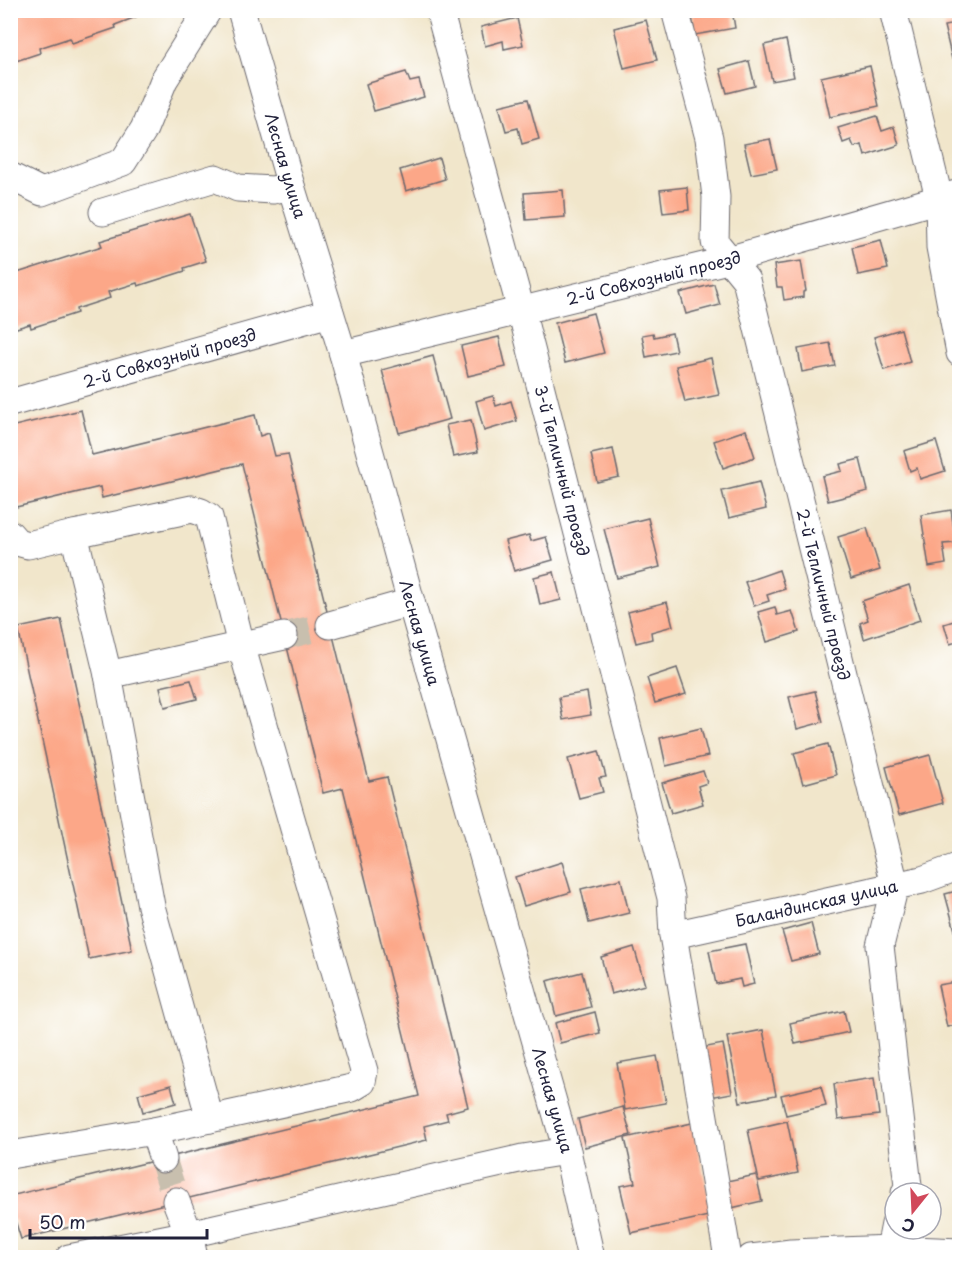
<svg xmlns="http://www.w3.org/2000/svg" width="970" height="1268" viewBox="0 0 970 1268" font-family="'Playpen Sans',sans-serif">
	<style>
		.building { fill: #fca788 }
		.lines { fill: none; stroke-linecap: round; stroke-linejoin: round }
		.minor-tunnel { stroke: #c8bfae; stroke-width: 27; stroke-dasharray: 27 14; stroke-linecap: butt }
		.minor-casing { stroke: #6a676d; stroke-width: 29 }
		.minor { stroke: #fff; stroke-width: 27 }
		.labels { text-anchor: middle; stroke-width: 5; stroke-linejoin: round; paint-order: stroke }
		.street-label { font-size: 16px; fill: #22223b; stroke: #fff }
	</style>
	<rect width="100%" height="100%" fill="#fff"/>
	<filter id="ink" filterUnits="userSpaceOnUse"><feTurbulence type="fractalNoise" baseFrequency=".0167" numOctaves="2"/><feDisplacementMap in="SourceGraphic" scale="12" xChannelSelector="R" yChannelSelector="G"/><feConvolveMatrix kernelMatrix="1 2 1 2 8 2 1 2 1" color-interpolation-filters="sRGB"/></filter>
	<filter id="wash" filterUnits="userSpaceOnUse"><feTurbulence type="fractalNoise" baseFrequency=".008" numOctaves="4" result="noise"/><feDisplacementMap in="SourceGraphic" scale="24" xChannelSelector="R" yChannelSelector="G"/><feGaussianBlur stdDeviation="1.35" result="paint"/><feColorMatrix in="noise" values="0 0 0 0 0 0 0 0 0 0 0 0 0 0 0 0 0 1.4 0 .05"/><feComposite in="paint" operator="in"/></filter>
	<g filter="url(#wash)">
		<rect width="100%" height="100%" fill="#f1e6cb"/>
		<g id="blocks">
			<g class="building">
				<polygon points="15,10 134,10 136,17 115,25 116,28 72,43 70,38 39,48 40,53 10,63 10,12"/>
				<polygon points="691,10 732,10 735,28 695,35"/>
				<polygon points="517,18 523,45 504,49 503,41 485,46 481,27"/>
				<polygon points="646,20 657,60 624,68 614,28"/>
				<polygon points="960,23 960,57 952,59 944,26"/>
				<polygon points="786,40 794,77 772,81 764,45"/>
				<polygon points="749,61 755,86 727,93 720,69"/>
				<polygon points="870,66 879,106 830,117 821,77"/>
				<polygon points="406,72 410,82 419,80 424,97 374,111 366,84"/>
				<polygon points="528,99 539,139 522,144 518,128 506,131 499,106"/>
				<polygon points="877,116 882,131 894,127 899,145 865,156 862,145 854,147 851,140 843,143 838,128"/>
				<polygon points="770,139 777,169 751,174 744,144"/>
				<polygon points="439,158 445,179 406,191 400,170"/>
				<polygon points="687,187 689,210 663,213 660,190"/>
				<polygon points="563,190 565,217 526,220 524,193"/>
				<polygon points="190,214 206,261 184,268 185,271 138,286 137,283 108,292 110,298 76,309 77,313 31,328 30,324 10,330 10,281 16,279 14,274 102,246 100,241"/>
				<polygon points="881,240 888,269 858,275 852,247"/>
				<polygon points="801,261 806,291 803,292 803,297 784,300 782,287 777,287 774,265"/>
				<polygon points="714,284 720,305 686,314 680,293"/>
				<polygon points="593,313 604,353 565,363 555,323"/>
				<polygon points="901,329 910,362 884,370 874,337"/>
				<polygon points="653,333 654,337 672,333 676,351 646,357 642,335"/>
				<polygon points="499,337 506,367 468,376 461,346"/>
				<polygon points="830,343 835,366 802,372 798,349"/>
				<polygon points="433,356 450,419 399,433 382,370"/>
				<polygon points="711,358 719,395 685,402 676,366"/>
				<polygon points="493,396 496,406 511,401 517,421 484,431 476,401"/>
				<polygon points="81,410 92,455 255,415 260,436 269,433 275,456 288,454 369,781 387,777 468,1107 446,1113 448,1120 424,1126 427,1140 21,1239 15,1220 10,1221 10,1196 419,1096 343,788 323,793 242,464 102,498 100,487 16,507 10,485 10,427"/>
				<polygon points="471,420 478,452 453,457 446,425"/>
				<polygon points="746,430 755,457 723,468 714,441"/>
				<polygon points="936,441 945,471 920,479 917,468 910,471 904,451"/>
				<polygon points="613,449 619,477 597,482 591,454"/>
				<polygon points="860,459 868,491 828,501 822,476 842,471 840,464"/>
				<polygon points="759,482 766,509 729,518 722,491"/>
				<polygon points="951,510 956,543 943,544 946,564 929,567 921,515"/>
				<polygon points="648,518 660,567 617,578 604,529"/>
				<polygon points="867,528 880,570 851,579 838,537"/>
				<polygon points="529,535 531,541 546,537 553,560 514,571 505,541"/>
				<polygon points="779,570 785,589 767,595 769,601 754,606 745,582"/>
				<polygon points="554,572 561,600 540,605 534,577"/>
				<polygon points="909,585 920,620 864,639 860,623 868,620 862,601"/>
				<polygon points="667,602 673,626 651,632 652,639 636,643 628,612"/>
				<polygon points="775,607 777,615 792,611 799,632 767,642 758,612"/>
				<polygon points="61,619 132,950 89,959 18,628"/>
				<polygon points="960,619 960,641 950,644 944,624"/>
				<polygon points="677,668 686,694 655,703 647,678"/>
				<polygon points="191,680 197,699 165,707 160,687"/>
				<polygon points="815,691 823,722 797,729 789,697"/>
				<polygon points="587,692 591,715 563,720 559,697"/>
				<polygon points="701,728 708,756 666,766 660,738"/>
				<polygon points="828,744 836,775 803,784 794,753"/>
				<polygon points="599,751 606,777 599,778 603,792 579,798 568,759"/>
				<polygon points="930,755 943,803 899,815 886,767"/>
				<polygon points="703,771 707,783 698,786 703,804 671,813 662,783"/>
				<polygon points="562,862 571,892 524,906 515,877"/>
				<polygon points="621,879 629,913 589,923 581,889"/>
				<polygon points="960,890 960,933 956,934 945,894"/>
				<polygon points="811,923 819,954 791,961 782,931"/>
				<polygon points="745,944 754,984 742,987 740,979 716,984 709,951"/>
				<polygon points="634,947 645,985 611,994 601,957"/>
				<polygon points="582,972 591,1007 556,1016 547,981"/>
				<polygon points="955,982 960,1000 960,1024 947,1027 938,985"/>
				<polygon points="844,1011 849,1032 795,1044 790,1023"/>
				<polygon points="595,1012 600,1033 560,1043 555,1023"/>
				<polygon points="763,1030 776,1095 740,1102 727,1037"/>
				<polygon points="723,1044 732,1093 705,1098 696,1049"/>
				<polygon points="657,1056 666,1103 625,1110 617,1063"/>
				<polygon points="874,1078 879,1115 838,1120 834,1084"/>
				<polygon points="171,1085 176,1103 143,1112 138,1094"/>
				<polygon points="821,1086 826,1106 786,1115 781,1095"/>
				<polygon points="623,1107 631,1135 585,1147 578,1119"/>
				<polygon points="787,1121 798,1173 759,1181 748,1130"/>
				<polygon points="692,1123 713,1215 631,1233 620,1186 635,1183 625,1138"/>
				<polygon points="756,1175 762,1201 727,1209 722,1182"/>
			</g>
		</g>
	</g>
	<g filter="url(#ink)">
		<use href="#blocks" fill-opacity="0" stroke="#6a676d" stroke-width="1.5"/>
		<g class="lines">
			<g class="minor-tunnel">
				<polyline points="284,636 330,625"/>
				<polyline points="163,1159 176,1201"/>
			</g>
			<g class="minor-casing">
				<g id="minor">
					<path id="s1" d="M241 10 291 186 343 354 411 602 567 1151 591 1258"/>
					<path id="s2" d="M439 10 521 310 671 898 673 935 728 1258"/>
					<path id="s3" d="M675 10 709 138 716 197 715 242 746 280 895 885 880 946 908 1186 905 1193"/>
					<polyline points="893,10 939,198 940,247 960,353"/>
					<polyline points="10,176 42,192 123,162 144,129 164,80 208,10"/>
					<polyline points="103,212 215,178 238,188 273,190 291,186"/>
					<path id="s4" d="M343 354 728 260 960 193"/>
					<path id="s5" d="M10 403 330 313"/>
					<polyline points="10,534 17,542 28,545 74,534 108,675 151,906 210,1119"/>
					<polyline points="330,625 411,602"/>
					<polyline points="108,675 284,636"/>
					<path id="s6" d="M673 935 922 880 960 866"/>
					<polyline points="154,1131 163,1159"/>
					<polyline points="10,1155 154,1131 352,1088 362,1082 364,1071 241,645 209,517 201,512 192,509 74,534"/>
					<polyline points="176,1201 189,1234 194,1258"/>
					<polyline points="890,1249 895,1224"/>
					<polyline points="69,1258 189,1234 523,1158 567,1151"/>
					<polyline points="751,1258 791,1253 890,1249 960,1252"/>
				</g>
			</g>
			<use href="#minor" class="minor"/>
		</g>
	</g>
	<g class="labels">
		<g class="street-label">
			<text dy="6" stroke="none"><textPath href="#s1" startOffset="162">Лесная улица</textPath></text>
			<text dy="6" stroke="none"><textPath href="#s4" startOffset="320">2-й Совхозный проезд</textPath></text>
			<text dy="6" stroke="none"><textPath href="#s5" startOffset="166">2-й Совхозный проезд</textPath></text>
			<text dy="6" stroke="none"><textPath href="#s2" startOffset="477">3-й Тепличный проезд</textPath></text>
			<text dy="6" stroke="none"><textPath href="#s3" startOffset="610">2-й Тепличный проезд</textPath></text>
			<text dy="6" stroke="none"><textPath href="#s1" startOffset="648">Лесная улица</textPath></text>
			<text dy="6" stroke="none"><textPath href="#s6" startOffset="147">Баландинская улица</textPath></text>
			<text dy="6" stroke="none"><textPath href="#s1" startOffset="1134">Лесная улица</textPath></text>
		</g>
	</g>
	<rect width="970" height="1268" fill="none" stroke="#fff" stroke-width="36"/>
	<g transform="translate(913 1211) rotate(198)"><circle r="28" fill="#ffffff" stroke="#a7a7b1" stroke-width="1.5"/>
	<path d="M0-4.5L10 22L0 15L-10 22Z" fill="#d1495b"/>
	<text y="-9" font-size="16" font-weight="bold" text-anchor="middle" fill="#22223b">С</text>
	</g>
	<path d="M30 1229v9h177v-9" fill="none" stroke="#22223b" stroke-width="3"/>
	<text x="39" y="1229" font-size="18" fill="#22223b" stroke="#ffffff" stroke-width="4.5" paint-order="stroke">50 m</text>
</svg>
